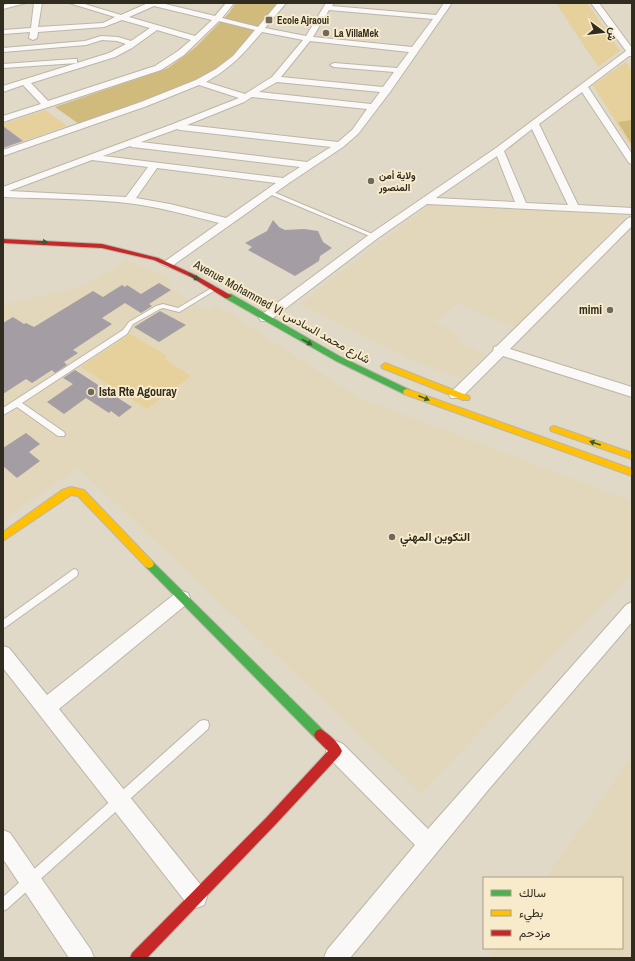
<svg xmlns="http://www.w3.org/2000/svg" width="635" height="961" viewBox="0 0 635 961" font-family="'Archivo Narrow',Vazirmatn,sans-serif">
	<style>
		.built { fill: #e2d7ba }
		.green { fill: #e6d19c }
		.forest { fill: #d0ba7c }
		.building { fill: #a49da4 }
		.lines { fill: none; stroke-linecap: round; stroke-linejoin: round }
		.lane-casing { stroke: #bcb6a9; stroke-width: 2 }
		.street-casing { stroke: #bcb6a9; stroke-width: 2 }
		.fast-casing { stroke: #bcb6a9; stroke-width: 2 }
		.slow-casing { stroke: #bcb6a9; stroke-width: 2 }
		.jam-casing { stroke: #bcb6a9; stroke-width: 2 }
		.lane { fill: #faf9f7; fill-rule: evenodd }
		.street { fill: #faf9f7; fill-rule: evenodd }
		.fast { fill: #4caf50; fill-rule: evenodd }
		.slow { fill: #ffc107; fill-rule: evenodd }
		.jam { fill: #c62828; fill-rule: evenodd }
		.oneway { fill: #3a5a31 }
		.poi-dot { fill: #6e695b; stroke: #f7ebcb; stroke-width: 1.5 }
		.labels { text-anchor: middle; stroke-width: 4; stroke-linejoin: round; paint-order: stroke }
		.far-poi-label { font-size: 10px; font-weight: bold; fill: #312c20; stroke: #f7ebcb; text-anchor: start }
		.poi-label { font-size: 12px; font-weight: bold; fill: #312c20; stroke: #f7ebcb; text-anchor: start }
		.street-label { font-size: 12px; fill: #312c20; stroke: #f7ebcb }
	</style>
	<rect width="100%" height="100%" fill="#e0d9c8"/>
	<g class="built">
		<polygon points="430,204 627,215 514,328 458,303 435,322 460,335 455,340 486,355 461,379 405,357 299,304"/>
		<polygon points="127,260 172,279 167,282 172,286 170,288 206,310 216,305 360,398 632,501 632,573 421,793 78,468 3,520 3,305 82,286"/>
		<polygon points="632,756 632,958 488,958 495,948 622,948 622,878 545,878"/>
	</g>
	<g class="green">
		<polygon points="556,3 587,3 620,51 598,67"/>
		<polygon points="626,62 632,70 632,148 593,85"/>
		<polygon points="45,110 67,126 23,141 3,126 3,124"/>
		<polygon points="130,334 167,356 164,359 191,376 147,409 81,367"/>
	</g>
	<g class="forest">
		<polygon points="236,3 277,3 259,26 231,57 214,71 178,88 79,124 55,107 168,68 196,47 229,13"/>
		<polygon points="632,120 632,145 618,122"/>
	</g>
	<g class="building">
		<polygon points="3,126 23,141 3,148"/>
		<polygon points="273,220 279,227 285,230 304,229 318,231 323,242 332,248 320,256 319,261 295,276 248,250 252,247 245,243 267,231"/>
		<polygon points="159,283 171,290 149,304 152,306 141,313 125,303 102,318 112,324 73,350 78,353 64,362 67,365 55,373 52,370 32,383 26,379 3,394 3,323 13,317 24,324 26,323 34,327 93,291 103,297 122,285 125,287 127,285 141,294"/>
		<polygon points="160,311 186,325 159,342 134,327"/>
		<polygon points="75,370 132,407 119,417 111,411 109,413 86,398 64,414 47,402 73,384 63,378"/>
		<polygon points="26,433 40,444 29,452 40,461 17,478 3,466 3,448"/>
	</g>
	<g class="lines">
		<g class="lane-casing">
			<g id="lane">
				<polygon points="267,191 271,191 377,236 372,237 267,193"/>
				<polygon points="215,286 217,287 217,289 181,311 179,312 163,308 160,309 133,324 127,334 22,403 64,432 65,434 64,436 58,436 17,407 3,415 3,408 123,330 129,322 156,306 163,304 178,308"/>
				<polygon points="74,569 77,570 78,573 77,576 3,629 3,620"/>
				<polygon points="204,720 208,721 209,725 208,729 7,909 3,911 3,897 200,721"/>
			</g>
		</g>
		<g class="street-casing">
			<g id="street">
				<polygon points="12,3 26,3 3,9 3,5"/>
				<path d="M34 3H42L38 27 103 23 115 17 69 3H81L121 15 148 3H161L215 16 226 3H234L222 18 258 27 278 3H286L265 28 306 36 326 3H334L332 6 436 15 444 3H452L390 92 358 134 343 147 289 183 172 266 168 267 162 264 164 262 219 223C191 216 164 208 135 204 91 198 47 199 3 197V187L173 124 239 98 199 85 147 106 3 156V150L141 102 196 80 216 69 233 56 255 30 219 21 184 55 161 70 3 122V116L41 104 23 85 3 92V86L109 53 126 44 117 41 102 40 86 45 3 52V48L85 41 101 36 118 37 131 41 150 28 122 20 104 27 38 32 37 38 33 40 29 38 30 32 3 34V30L31 28ZM154 6 212 20 195 36 129 17ZM329 10 433 19 412 47 313 37ZM157 30 191 40 178 51 155 66 48 101 31 83 115 57 132 48ZM262 32 303 40 272 77 245 94 206 82C232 67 243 54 262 32ZM310 41 409 52 397 68 334 63 330 65 334 67 394 72 383 87 281 77ZM277 82 380 92 371 104 259 92ZM252 97 367 109 352 130 338 142 187 125 244 102ZM177 129 180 130 331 147 307 162 141 142ZM130 146 132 147 300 167 283 178 103 156ZM92 160 148 167 126 197 9 191ZM157 168 276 183 226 218 170 204 136 198Z"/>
				<path d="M591 3H599L632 48V56H629L588 87 632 154V164L629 163 582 92 539 124 578 205 632 208V214L427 204 378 238 269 321H261L259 318 261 315 370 234 496 148 626 51ZM532 129 568 205 526 203 504 151ZM497 156 515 202 436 198Z"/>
				<polygon points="74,59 77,59 77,63 3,68 3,64"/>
				<polygon points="632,217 632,226 510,349 632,387 632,397 503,356 461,398 451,398 449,395 451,392 493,351 494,347 497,346 628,218"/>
				<polygon points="182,591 188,593 190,598 188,603 59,709 204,889 207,897 204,905 196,908 188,905 3,668 3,646 9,648 47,695 176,593"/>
				<polygon points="632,602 632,622 489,789 350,958 324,958 327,950 415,845 329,758 326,751 329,744 336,741 343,744 428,829 626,605"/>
				<polygon points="3,830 10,833 91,950 94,958 69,958 3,859"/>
			</g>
		</g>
		<g class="fast-casing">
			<g id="fast">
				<polygon points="225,294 231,294 341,357 410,390 411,392 410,394 404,394 336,361 225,298"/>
				<polygon points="149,560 152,561 324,731 326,735 324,739 320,741 316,739 146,567 144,564 146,561"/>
			</g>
		</g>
		<g class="slow-casing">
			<g id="slow">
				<polygon points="385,363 469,396 470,398 469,400 463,400 382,368 381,366"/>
				<polygon points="407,389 632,469 632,476 404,394 403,392 404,390"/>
				<polygon points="554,426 632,453 632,459 551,431 550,429 551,427"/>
				<polygon points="71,487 84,490 152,561 154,564 152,567 149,568 146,567 78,496 71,495 3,541 3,532 62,490"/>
			</g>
		</g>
		<g class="jam-casing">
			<g id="jam">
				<polygon points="3,239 102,244 158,258 195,275 232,296 228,298 225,298 191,277 154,260 102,248 3,243"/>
				<path d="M320 729C328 733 339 743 342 751L340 755 275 825 147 958H130L132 953 267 817 328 751 316 739 314 735 316 731Z"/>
			</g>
		</g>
		<use href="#lane" class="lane"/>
		<use href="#street" class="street"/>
		<use href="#fast" class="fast"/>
		<use href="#slow" class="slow"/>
		<use href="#jam" class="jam"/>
	</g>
	<defs><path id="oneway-solid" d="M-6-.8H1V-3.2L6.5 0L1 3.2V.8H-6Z"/></defs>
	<g class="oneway">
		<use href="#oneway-solid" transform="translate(42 242) rotate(3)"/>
		<use href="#oneway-solid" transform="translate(194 277) rotate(29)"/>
		<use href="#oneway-solid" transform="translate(307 342) rotate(29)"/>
		<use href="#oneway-solid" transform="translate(424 398) rotate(22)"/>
		<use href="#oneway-solid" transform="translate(595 443) rotate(-161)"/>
	</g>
	<g class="poi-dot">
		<rect x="265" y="16" width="8" height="8" rx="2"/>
		<circle cx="326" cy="33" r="4"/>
		<circle cx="371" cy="181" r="4"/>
		<circle cx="610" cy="310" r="4"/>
		<circle cx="91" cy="392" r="4"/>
		<circle cx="392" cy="537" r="4"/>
	</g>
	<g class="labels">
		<g class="far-poi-label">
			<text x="277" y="24">Ecole Ajraoui</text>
			<text x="334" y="37">La VillaMek</text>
			<text x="379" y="179">ولاية أمن<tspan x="379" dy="12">المنصور</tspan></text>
		</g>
		<g class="poi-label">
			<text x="602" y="314" text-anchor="end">mimi</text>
			<text x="99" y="396">Ista Rte Agouray</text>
			<text x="400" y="541">التكوين المهني</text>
		</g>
		<g class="street-label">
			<text transform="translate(282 312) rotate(29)" y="4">Avenue Mohammed VI شارع محمد السادس</text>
		</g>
	</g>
	<rect width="635" height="961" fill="none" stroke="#312c20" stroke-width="8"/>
	<rect x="483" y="877" width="140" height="72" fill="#f7ebcb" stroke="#a89f87"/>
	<rect x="491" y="890" width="20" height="6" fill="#4caf50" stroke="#a89f87"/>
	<text x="519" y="897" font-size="12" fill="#312c20">سالك</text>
	<rect x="491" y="910" width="20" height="6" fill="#ffc107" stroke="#a89f87"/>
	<text x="519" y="917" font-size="12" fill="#312c20">بطيء</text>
	<rect x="491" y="930" width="20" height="6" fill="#c62828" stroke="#a89f87"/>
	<text x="519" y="937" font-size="12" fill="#312c20">مزدحم</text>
	<g transform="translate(603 32) rotate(105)" stroke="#f7ebcb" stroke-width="3" paint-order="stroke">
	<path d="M0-3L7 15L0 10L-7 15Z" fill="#312c20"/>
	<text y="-6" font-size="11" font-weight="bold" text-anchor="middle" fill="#312c20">ش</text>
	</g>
</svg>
